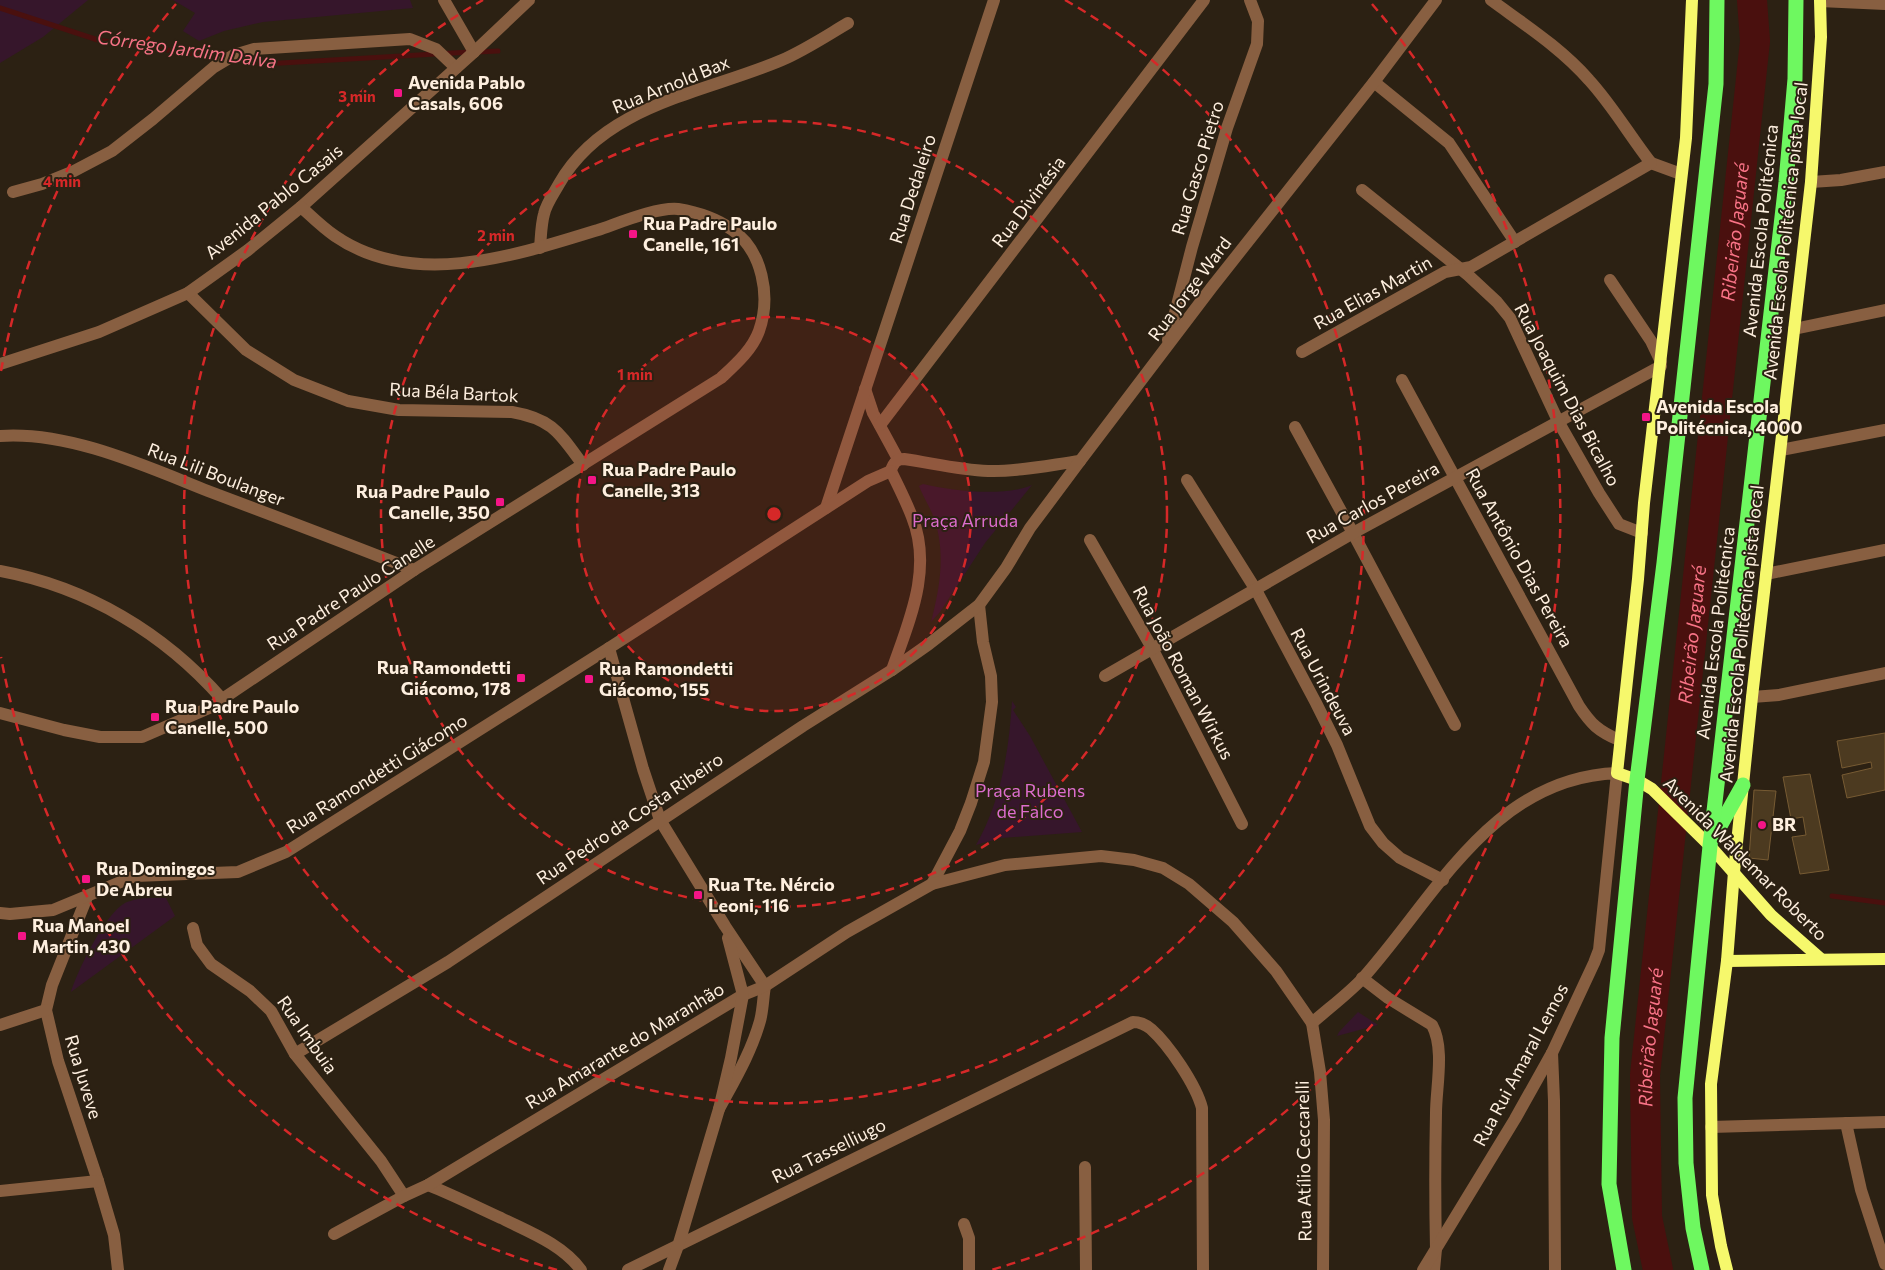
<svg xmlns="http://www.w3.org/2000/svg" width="1885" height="1270" viewBox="0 0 1885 1270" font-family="Commissioner,sans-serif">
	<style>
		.green { fill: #36162b }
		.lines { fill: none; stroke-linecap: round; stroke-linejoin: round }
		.stream { stroke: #4a100e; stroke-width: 5 }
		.river { stroke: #4a100e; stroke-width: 30 }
		.building { fill: #4c3a20; stroke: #775b33 }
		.minor { stroke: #885f41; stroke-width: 12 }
		.major { stroke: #f6f86c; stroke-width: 12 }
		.highway { stroke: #6ef860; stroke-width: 15 }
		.ring { fill: none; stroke: #d62828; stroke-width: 2.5; stroke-dasharray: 9 6 }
		.poi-dot { fill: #f41587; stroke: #2c2113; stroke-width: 2 }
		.labels { text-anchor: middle; stroke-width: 4; stroke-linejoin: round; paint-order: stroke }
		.poi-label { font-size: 18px; font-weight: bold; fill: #feefdf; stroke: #2c2113; text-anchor: start }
		.street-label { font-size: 18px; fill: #feefdf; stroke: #2c2113 }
		.park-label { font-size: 18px; fill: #dc6dcd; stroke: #2c2113 }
		.water-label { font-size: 19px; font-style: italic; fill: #f87386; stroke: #2c2113 }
		.centre { fill: #d62828; stroke: #2c2113; stroke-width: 2.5 }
		.ring-label { font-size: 15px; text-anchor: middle; font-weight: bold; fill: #d62828; stroke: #2c2113; stroke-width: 4; stroke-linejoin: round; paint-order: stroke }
	</style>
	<rect width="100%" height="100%" fill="#2c2113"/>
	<g class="green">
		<polygon points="0,0 88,0 43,37 0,63"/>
		<polygon points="173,0 410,0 413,8 263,22 224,31 199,41 183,31 195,13"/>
		<path d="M923 484C953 491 1004 497 1032 485L985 543 940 612 931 622C940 587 946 553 934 518 930 507 923 497 919 486Z"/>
		<path d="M1012 701 1016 707 1013 710 1030 736 1082 832 1001 838 976 845C1001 801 1009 751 1012 701Z"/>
		<path d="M166 898 175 916 71 992C78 970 106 911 127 902 139 897 153 898 166 898Z"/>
		<polygon points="1358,1012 1378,1025 1337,1036 1339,1032"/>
	</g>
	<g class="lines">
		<g class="stream">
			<polyline points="0,8 98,40 223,58"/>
			<polyline points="478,52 498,51"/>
			<polyline points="234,59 264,64 470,52"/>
			<polyline points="1832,896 1885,903"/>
		</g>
		<path class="river" id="s1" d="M1658 1270 1647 1217 1645 1075 1755 41 1752 0"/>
	</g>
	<g class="building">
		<polygon points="1885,733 1885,790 1847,798 1842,775 1872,768 1871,762 1842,768 1837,741"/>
		<polygon points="1810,774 1829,870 1800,874 1792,837 1806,835 1803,817 1791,819 1783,777"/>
		<polygon points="1754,790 1776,791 1768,860 1749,858"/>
	</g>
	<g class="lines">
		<g class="minor">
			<polyline points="444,0 474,52"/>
			<polyline points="1820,1 1885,4"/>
			<polyline points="1374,82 1449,143 1515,242"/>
			<polyline points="1651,163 1681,174"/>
			<polyline points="1811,182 1841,180 1885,172"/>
			<polyline points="1362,190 1468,275 1497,302 1510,318 1558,421 1599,493 1619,524 1642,533"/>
			<polyline points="13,192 42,184 74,171 112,151 153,119 214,67 234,55 254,49 410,39 436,49 456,68"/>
			<path d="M540 248C541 237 541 225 544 214 546 204 554 193 559 184 604 104 705 93 782 60 805 50 826 36 848 23"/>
			<polyline points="1610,280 1651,341 1661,362"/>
			<path d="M188 293 246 350 294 380 348 401 399 410 512 412C553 419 560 434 583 465"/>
			<polyline points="1794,329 1885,310"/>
			<polyline points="1168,340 1192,247 1227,128 1257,44 1258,21 1250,0"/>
			<path d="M1302 352 1436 277 1445 272 1471 267 1651 163C1630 136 1612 105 1589 80 1561 48 1525 25 1491 0"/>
			<polyline points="0,364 99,332 188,293 248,250 301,207 474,52 529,0"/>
			<path d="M1402 380 1579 706C1591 724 1598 731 1619 740"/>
			<polyline points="865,389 873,413 898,459"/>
			<polyline points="880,425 1204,0"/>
			<polyline points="1295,427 1353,533 1455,725"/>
			<path d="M0 436C69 431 145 466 208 491 277 517 346 543 414 570"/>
			<polyline points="1781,450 1885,430"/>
			<polyline points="1187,480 1256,590 1316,703 1337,745 1370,826 1383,843 1400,858 1443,880"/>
			<polyline points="826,508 994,0"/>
			<polyline points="1090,540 1152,648 1242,824"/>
			<path d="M0 571C87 587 164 633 222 699"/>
			<polyline points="1766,574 1885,550"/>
			<path d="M609 648 643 769 660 820 725 926 765 986C763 998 763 1010 760 1021 751 1053 734 1081 719 1109"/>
			<path d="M892 670C909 621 933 569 912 517 906 501 898 486 891 471 893 463 896 459 904 459 932 463 959 470 988 471 1018 472 1050 465 1080 461"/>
			<polyline points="1105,676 1353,533 1661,366"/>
			<polyline points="1752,697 1779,695 1885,673"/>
			<path d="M0 713 64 730 100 737H142L209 708 414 570 721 378C736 364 752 350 759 331 771 297 763 250 731 229 717 219 696 212 678 209 657 207 619 223 598 230 517 255 413 290 335 236 323 228 312 217 301 207"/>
			<polyline points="932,884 960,831 971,803 984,762 992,702 991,676 983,642 979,605"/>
			<polyline points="87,897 52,985 46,1010 58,1061 98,1181 114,1235 118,1270"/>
			<polyline points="0,913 10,914 53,910 135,876 238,872 286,852 609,648 868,481 891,471"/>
			<polyline points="193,928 197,945 211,964 250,991 271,1011 295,1054 381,1161 404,1196"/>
			<path d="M1362 978 1388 998 1432 1025C1445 1048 1436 1088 1436 1113 1435 1158 1435 1203 1436 1249L1434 1270"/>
			<polyline points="1312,1023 1320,1072 1324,1120 1323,1270"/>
			<polyline points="0,1025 46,1010"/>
			<polyline points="1552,1053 1554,1101 1555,1270"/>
			<polyline points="295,1054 448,962 803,726 892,670 929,644 979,605 1006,568 1030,528 1080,461 1212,287 1374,82 1436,0"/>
			<polyline points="1846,1123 1861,1190 1885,1264"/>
			<polyline points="1711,1127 1885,1122"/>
			<polyline points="1085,1167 1086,1270"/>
			<path d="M428 1185C453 1195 477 1207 501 1218 529 1232 562 1244 581 1270"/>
			<polyline points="0,1191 98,1181"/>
			<polyline points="964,1224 969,1238 969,1270"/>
			<path d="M334 1234 404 1196 428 1185 743 995 765 986 847 932 932 884 1005 865 1101 856 1134 860 1163 868 1189 884 1233 922 1276 971 1312 1023C1329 1008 1348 994 1363 978 1437 895 1492 778 1617 773L1599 950 1594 963 1552 1053 1515 1119 1423 1270"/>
			<path d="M628 1270 1133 1022C1140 1022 1145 1024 1151 1029 1169 1045 1196 1085 1202 1108L1203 1270"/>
			<polyline points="669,1270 679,1243 719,1109 731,1058 743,995 728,938"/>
		</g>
		<g class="major">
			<polyline points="1692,0 1686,138 1644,503 1638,579 1617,773 1637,780 1652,789 1710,846 1771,915 1821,959"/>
			<polyline points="1727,961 1885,959"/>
			<polyline points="1727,1270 1721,1246 1712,1195 1711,1084 1727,961 1734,872 1752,697 1811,182 1821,37 1820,0"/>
		</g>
		<g class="highway">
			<polyline points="1716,833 1743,785"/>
			<polyline points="1624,1270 1609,1184 1612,1038 1637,780 1664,563 1716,84 1717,0"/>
			<polyline points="1702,1270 1693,1228 1686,1163 1685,1098 1710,846 1786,182 1795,79 1796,0"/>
		</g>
	</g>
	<circle cx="774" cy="514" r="197" fill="#d62828" fill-opacity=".12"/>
	<g class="ring">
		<circle cx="774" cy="514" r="197"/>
		<circle cx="774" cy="514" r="393"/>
		<path d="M1065 0A590 590 0 1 1 483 0"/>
		<path d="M557 1270A786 786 0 0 1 1 657M1 371A786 786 0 0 1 176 4M1372 4A786 786 0 0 1 991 1270"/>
	</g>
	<g class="poi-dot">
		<rect x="393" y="88" width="10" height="10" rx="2.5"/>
		<rect x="628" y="229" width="10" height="10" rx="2.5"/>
		<rect x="1641" y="412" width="10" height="10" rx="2.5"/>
		<rect x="587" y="475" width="10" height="10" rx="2.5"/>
		<rect x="495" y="497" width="10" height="10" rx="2.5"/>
		<rect x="516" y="673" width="10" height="10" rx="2.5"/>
		<rect x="584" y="674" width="10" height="10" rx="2.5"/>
		<rect x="150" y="712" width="10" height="10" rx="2.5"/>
		<circle cx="1762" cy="825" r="5"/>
		<rect x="81" y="874" width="10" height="10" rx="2.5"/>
		<rect x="693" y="890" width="10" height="10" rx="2.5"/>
		<rect x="17" y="931" width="10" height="10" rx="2.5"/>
	</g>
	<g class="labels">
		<g class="poi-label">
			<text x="408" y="89">Avenida Pablo<tspan x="408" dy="21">Casals, 606</tspan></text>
			<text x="643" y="230">Rua Padre Paulo<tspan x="643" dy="21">Canelle, 161</tspan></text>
			<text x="1656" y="413">Avenida Escola<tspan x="1656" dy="21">Politécnica, 4000</tspan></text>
			<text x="602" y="476">Rua Padre Paulo<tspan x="602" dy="21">Canelle, 313</tspan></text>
			<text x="490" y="498" text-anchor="end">Rua Padre Paulo<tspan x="490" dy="21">Canelle, 350</tspan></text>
			<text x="511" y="674" text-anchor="end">Rua Ramondetti<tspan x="511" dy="21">Giácomo, 178</tspan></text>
			<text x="599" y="675">Rua Ramondetti<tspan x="599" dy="21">Giácomo, 155</tspan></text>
			<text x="165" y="713">Rua Padre Paulo<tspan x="165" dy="21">Canelle, 500</tspan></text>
			<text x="1772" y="831">BR</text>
			<text x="96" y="875">Rua Domingos<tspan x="96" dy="21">De Abreu</tspan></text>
			<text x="708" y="891">Rua Tte. Nércio<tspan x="708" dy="21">Leoni, 116</tspan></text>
			<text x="32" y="932">Rua Manoel<tspan x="32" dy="21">Martin, 430</tspan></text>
		</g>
		<g class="street-label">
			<text transform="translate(671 85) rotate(-22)" y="6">Rua Arnold Bax</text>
			<text transform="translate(1198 168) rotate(-73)" y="6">Rua Gasco Pietro</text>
			<text transform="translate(913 189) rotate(-72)" y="6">Rua Dedaleiro</text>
			<text transform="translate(274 202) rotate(-39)" y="6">Avenida Pablo Casais</text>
			<text transform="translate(1029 202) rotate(-53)" y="6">Rua Divinésia</text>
			<text transform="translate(1761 231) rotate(-84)" y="6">Avenida Escola Politécnica</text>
			<text transform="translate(1786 231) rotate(-84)" y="6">Avenida Escola Politécnica pista local</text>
			<text transform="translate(1190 289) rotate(-53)" y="6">Rua Jorge Ward</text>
			<text transform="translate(1373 293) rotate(-29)" y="6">Rua Elias Martin</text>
			<text transform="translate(454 393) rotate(3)" y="6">Rua Béla Bartok</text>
			<text transform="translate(1567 395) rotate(62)" y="6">Rua Joaquim Dias Bicalho</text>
			<text transform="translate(216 475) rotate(21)" y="6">Rua Lili Boulanger</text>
			<text transform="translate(1373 503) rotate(-29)" y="6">Rua Carlos Pereira</text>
			<text transform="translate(1519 558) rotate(61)" y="6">Rua Antônio Dias Pereira</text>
			<text transform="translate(351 593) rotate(-33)" y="6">Rua Padre Paulo Canelle</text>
			<text transform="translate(1716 633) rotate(-83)" y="6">Avenida Escola Politécnica</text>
			<text transform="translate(1742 634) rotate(-84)" y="6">Avenida Escola Politécnica pista local</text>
			<text transform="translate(1183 673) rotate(62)" y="6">Rua João Roman Wirkus</text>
			<text transform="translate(1323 682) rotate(62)" y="6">Rua Urindeuva</text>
			<text transform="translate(377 774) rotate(-32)" y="6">Rua Ramondetti Giácomo</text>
			<text transform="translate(630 819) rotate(-34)" y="6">Rua Pedro da Costa Ribeiro</text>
			<text transform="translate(1745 859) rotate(45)" y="6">Avenida Waldemar Roberto</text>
			<text transform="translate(307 1035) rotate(55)" y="6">Rua Imbuia</text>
			<text transform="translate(625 1046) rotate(-31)" y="6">Rua Amarante do Maranhão</text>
			<text transform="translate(1521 1065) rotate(-62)" y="6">Rua Rui Amaral Lemos</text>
			<text transform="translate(83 1077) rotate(73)" y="6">Rua Juveve</text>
			<text transform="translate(829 1151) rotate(-26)" y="6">Rua Tasselliugo</text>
			<text transform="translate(1304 1161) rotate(-91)" y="6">Rua Atílio Ceccarelli</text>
		</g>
		<g class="park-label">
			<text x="965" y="527">Praça Arruda</text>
			<text x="1030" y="797">Praça Rubens<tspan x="1030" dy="21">de Falco</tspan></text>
		</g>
		<g class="water-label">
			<text transform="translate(187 49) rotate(8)" y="7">Córrego Jardim Dalva</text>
			<text dy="7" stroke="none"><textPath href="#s1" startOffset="1044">Ribeirão Jaguaré</textPath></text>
			<text dy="7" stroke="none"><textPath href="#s1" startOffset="639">Ribeirão Jaguaré</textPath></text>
			<text dy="7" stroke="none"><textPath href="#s1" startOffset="234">Ribeirão Jaguaré</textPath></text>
		</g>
	</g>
	<circle cx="774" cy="514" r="8" class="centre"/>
	<g class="ring-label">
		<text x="357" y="102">3 min</text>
		<text x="62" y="187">4 min</text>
		<text x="496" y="241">2 min</text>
		<text x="635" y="380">1 min</text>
	</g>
</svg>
